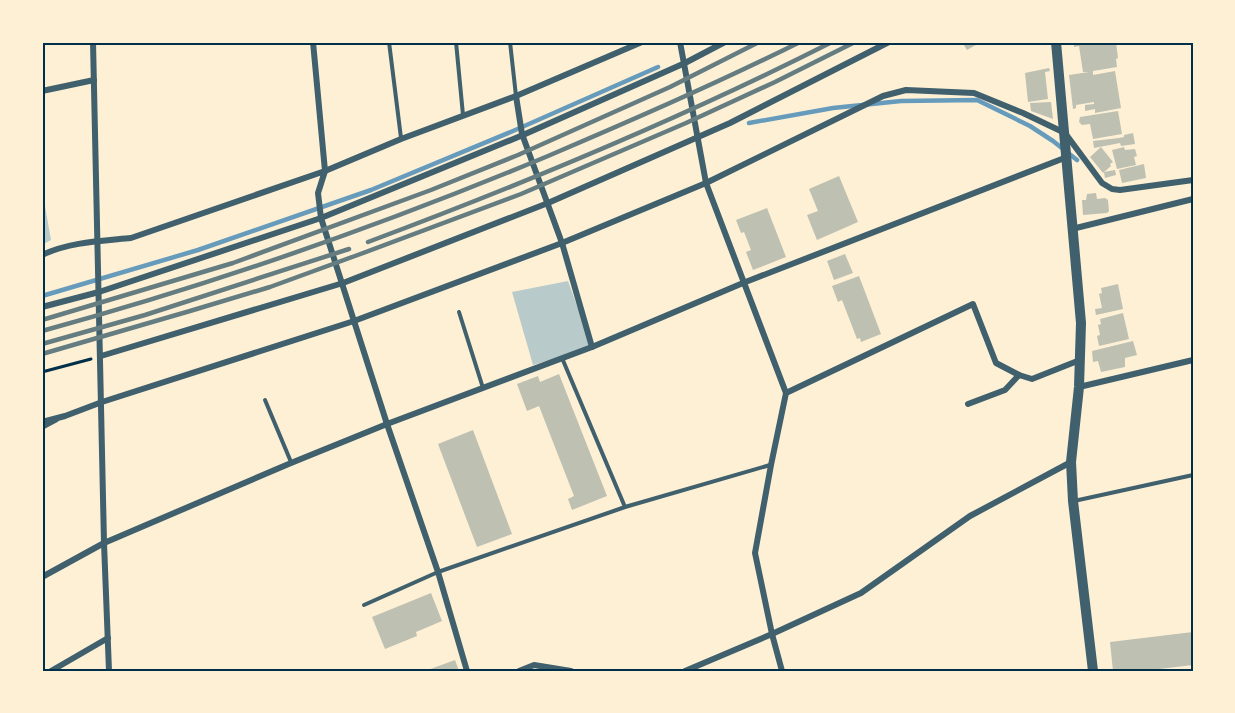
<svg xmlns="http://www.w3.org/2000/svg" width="1235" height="713" viewBox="0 0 1235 713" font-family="Jost,sans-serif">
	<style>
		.green { fill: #b9caca }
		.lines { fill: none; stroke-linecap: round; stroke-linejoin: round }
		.stream { stroke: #669bbc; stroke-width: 4.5 }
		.building { fill: #bec0b2 }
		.path { stroke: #003049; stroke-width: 3 }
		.service { stroke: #3f606c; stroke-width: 4 }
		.minor { stroke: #3f606c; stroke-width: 6 }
		.tertiary { stroke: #3f606c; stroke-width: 10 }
		.rail { stroke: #657d81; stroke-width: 4.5 }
		.neatline { fill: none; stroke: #003049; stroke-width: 2 }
	</style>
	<rect width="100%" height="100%" fill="#fdf0d5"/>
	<g class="green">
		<polygon points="42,189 51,240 42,245"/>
		<polygon points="568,281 592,347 533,365 512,292"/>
	</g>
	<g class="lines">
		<g class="stream">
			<polyline points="749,123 833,108 901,101 977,100 1030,126 1053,141 1077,160"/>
			<polyline points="42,296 198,250 371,190 513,131 658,67"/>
		</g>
	</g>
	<g class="building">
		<polygon points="962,42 981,42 967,50"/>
		<polygon points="1074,42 1116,42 1118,58 1116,59 1117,67 1093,71 1093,75 1115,71 1121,108 1095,113 1095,109 1085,111 1085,105 1094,104 1094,102 1076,105 1076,108 1073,109 1069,75 1089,72 1083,72 1079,46 1074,47"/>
		<polygon points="1049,68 1050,71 1045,72 1048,99 1028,102 1025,73"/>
		<polygon points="1051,102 1053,119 1031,111 1030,103"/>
		<polygon points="1118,111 1122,134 1093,139 1090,124 1082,125 1079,122 1080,117"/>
		<polygon points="1133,133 1135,144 1121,146 1120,143 1094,148 1093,141 1119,138 1124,137 1124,135"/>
		<polygon points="1101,147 1113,162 1110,164 1111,166 1103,173 1090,157"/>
		<polygon points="1124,147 1125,150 1135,149 1137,156 1134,157 1136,165 1117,169 1112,150"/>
		<polygon points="1144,164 1146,178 1122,183 1119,170"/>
		<polygon points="1115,170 1116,175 1105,178 1104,172"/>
		<polygon points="839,176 858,222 817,240 807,215 818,211 809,189"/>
		<polygon points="1096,193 1097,199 1105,198 1108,200 1109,211 1107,213 1083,215 1082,200 1086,200 1087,194"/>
		<polygon points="767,208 786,257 753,270 746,252 751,250 744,232 741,233 736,220"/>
		<polygon points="845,254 853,273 834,280 827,261"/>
		<polygon points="859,276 881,334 861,342 860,338 857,339 842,300 838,302 832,286"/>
		<polygon points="1118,284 1123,309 1096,315 1095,309 1102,308 1099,294 1102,293 1101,288"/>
		<polygon points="1123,313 1129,339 1099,346 1097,336 1100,335 1098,325 1101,324 1100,319"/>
		<polygon points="1133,341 1137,355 1125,358 1125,367 1101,372 1098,361 1093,362 1092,351"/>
		<polygon points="559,374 607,496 572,510 568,499 574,496 539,406 527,411 517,384 538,376 540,382"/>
		<polygon points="473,430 512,534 477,547 438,444"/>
		<polygon points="431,593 442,621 416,632 417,636 385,649 372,617"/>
		<polygon points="1193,632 1193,665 1142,671 1113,671 1110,642"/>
		<polygon points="455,660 459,671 425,671"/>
	</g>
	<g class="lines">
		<polyline class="path" points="42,372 91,359"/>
		<g class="service">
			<polyline points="389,42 401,138"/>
			<polyline points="456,42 463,115"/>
			<polyline points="510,42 516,96"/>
			<polyline points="459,312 483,388"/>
			<polyline points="562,358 625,507"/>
			<polyline points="265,400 291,462"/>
			<polyline points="42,428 57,420"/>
			<polyline points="1074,501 1193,475"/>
			<polyline points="364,605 438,572 625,507 770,465"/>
		</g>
		<g class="minor">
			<polyline points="93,42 104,543 109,671"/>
			<polyline points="313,42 325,171 401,139 516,96 642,42"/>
			<polyline points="680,42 706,183 786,393"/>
			<polyline points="42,91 94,80"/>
			<polyline points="516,96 522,134 562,243 592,347"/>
			<polyline points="1072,229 1193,199"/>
			<path d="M42 255C69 242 101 241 131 238L325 171 318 193 321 218 387 424 438 572 467 671"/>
			<polyline points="42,307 99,292 321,218 523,135 685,63 725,42"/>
			<polyline points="101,356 343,283 548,203 730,123 889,42"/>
			<polyline points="1079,387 1193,360"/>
			<polyline points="968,404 1005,390 1019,375"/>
			<polyline points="42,422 65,416 102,402 354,321 562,243 706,183 883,96 906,90 974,93 1023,113 1065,133 1102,183 1112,189 1120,190 1193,180"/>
			<polyline points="42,577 104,543 291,463 387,424 592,347 743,283 1067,157"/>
			<polyline points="51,671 108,638"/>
			<polyline points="519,671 534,665 571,671"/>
			<polyline points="685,671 772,634 861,593 970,516 1071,462"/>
			<polyline points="782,671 772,634 755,553 771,465 786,393 973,304 996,363 1019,375 1032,379 1080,360"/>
		</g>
		<polyline class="tertiary" points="1056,42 1081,323 1079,387 1071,462 1073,501 1093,671"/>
		<g class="rail">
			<path d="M368 242C526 183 682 118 832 42"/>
			<polyline points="42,320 233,263 431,190 518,155 670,87 759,42"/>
			<path d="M42 331C214 284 383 225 548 156 633 120 718 83 800 42"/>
			<polyline points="42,344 145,315 349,249"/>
			<polyline points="42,354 190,311 270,287 355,256 521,194 686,123 775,82 855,42"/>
		</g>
	</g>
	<rect width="1235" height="713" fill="none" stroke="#fdf0d5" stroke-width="87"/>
	<rect x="44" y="44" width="1148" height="626" class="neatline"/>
</svg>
